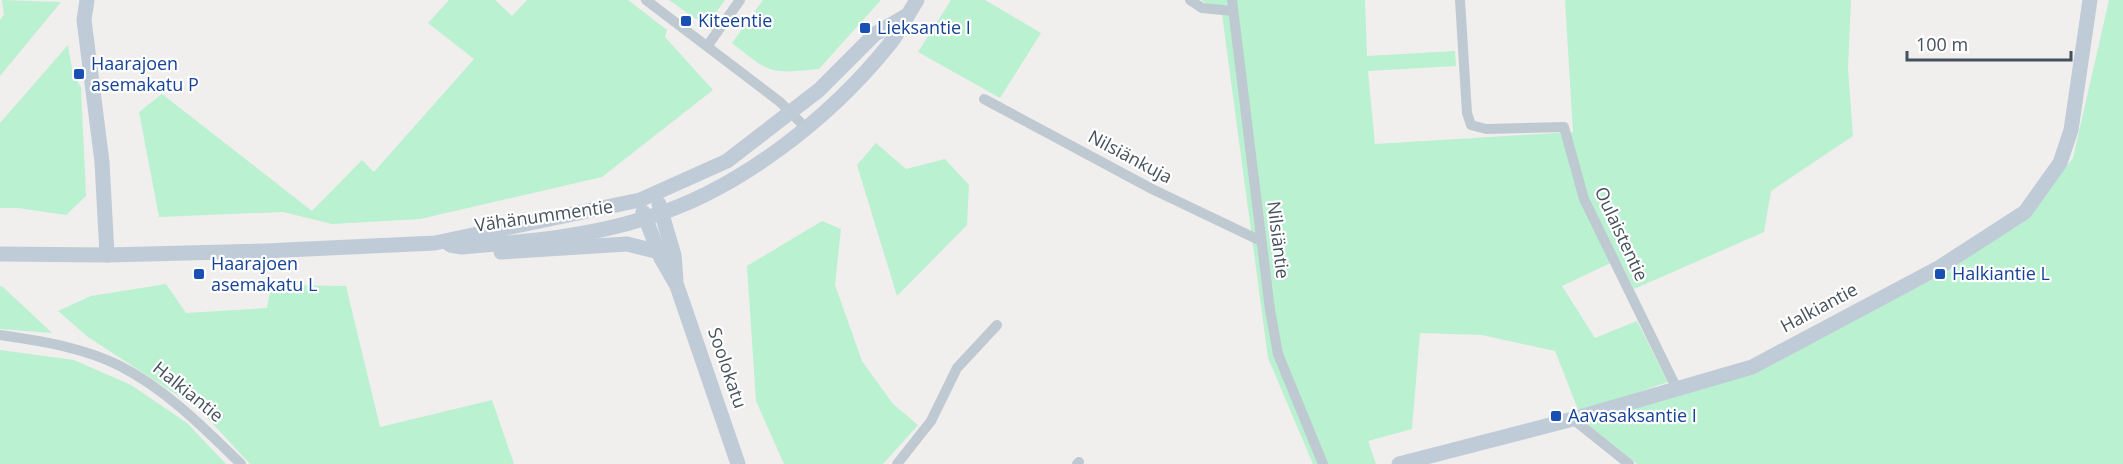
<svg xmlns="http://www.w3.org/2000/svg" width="2123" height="464" viewBox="0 0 2123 464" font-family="'Open Sans',sans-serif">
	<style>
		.green { fill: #baf1d0 }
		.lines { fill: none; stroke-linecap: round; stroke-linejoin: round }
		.street { stroke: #bec9d1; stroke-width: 10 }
		.secondary { stroke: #c0cbd8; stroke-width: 15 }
		.transit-dot { fill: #1a4fb4; stroke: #fff; stroke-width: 2 }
		.labels { text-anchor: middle; stroke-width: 4.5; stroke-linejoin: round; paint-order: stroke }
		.transit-label { font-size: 18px; fill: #164399; stroke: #fff; text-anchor: start }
		.street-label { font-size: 18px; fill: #45515c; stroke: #fff }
	</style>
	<rect width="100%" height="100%" fill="#f1eeee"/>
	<g class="green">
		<polygon points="2,0 61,2 0,76 0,20 4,15"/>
		<polygon points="449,0 495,0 512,16 527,0 628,0 667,30 665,37 713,90 602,177 420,219 332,224 283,212 159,217 139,112 162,94 312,211 362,160 374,172 474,59 428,23"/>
		<polygon points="669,0 725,0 706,26"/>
		<path d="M763 0H881L819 69C769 74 771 74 732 43Z"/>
		<polygon points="951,0 985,0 1041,33 1000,98 918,52"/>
		<polygon points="1201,0 1365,0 1367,56 1455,51 1456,66 1368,71 1375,144 1573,132 1565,0 1851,0 1848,69 1853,136 1771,191 1764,232 1634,289 1619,259 1562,286 1595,338 1637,321 1668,382 1579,412 1555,351 1482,335 1420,333 1412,429 1368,441 1376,464 1313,464 1268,358 1222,14"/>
		<polygon points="2109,0 2123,0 2123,464 1637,464 1585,422 1742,375 1946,273 2029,215 2073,158"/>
		<polygon points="68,45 73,75 81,87 86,196 66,215 18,208 0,208 0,123"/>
		<polygon points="876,143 906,169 945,159 969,185 967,225 897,296 857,165"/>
		<polygon points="822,221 841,229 835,285 862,361 893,404 918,425 883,464 784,464 756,401 747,266"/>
		<polygon points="166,284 186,313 267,308 271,285 346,286 380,427 492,400 514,464 250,464 200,410 88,337 58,311 91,296"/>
		<polygon points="0,286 3,287 52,333 0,329"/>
		<polygon points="0,350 74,360 131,385 187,423 226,464 0,464"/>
	</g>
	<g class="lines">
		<g class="street">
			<polyline points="646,0 780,102 805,127"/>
			<polyline points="1190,0 1202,8 1233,11"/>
			<polyline points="1232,0 1270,310 1278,354 1323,464"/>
			<polyline points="1460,0 1467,113 1471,125 1486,129 1564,127 1584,199 1676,387"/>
			<polyline points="708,45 740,0"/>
			<polyline points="984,99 1152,189 1261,241"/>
			<path d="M0 335C40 341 83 347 120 366 167 390 204 428 241 464"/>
			<polyline points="1573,419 1629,464"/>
			<polyline points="897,464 931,421 957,368 997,325"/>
			<polyline points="1077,464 1079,462"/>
		</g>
		<g class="secondary">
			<polyline points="87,0 84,20 102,162 107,255"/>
			<polyline points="659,204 674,255 676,280"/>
			<polyline points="643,212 661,258 677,286 738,464"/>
			<path d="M450 245 462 247C524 242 587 237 646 218 737 191 829 119 888 46 900 32 907 15 917 0"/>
			<polyline points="501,252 627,244 659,252"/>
			<polyline points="0,254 107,255 265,251 435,243 640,200 727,161 819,90 875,34 906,16"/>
			<polyline points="1399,464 1573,419 1752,367 1940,267 2025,212 2060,163 2071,130 2090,0"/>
		</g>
	</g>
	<g class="transit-dot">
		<rect x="680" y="15" width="12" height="12" rx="3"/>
		<rect x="859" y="22" width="12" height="12" rx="3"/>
		<rect x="73" y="68" width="12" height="12" rx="3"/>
		<rect x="193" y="268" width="12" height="12" rx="3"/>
		<rect x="1934" y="268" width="12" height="12" rx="3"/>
		<rect x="1550" y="410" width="12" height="12" rx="3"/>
	</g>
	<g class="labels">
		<g class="transit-label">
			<text x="698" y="27">Kiteentie</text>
			<text x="877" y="34">Lieksantie I</text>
			<text x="91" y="70">Haarajoen<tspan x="91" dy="21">asemakatu P</tspan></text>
			<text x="211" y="270">Haarajoen<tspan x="211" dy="21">asemakatu L</tspan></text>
			<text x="1952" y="280">Halkiantie L</text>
			<text x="1568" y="422">Aavasaksantie I</text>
		</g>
		<g class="street-label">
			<text transform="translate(1130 157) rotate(28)" y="6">Nilsiänkuja</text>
			<text transform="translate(544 216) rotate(-8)" y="6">Vähänummentie</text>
			<text transform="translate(1621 234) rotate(65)" y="6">Oulaistentie</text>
			<text transform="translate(1278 240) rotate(83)" y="6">Nilsiäntie</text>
			<text transform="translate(1819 308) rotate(-28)" y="6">Halkiantie</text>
			<text transform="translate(727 368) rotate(71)" y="6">Soolokatu</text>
			<text transform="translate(188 392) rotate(39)" y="6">Halkiantie</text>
		</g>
	</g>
	<path d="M1907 51v9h164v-9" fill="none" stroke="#45515c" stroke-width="3"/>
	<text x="1916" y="51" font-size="18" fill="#45515c" stroke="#ffffff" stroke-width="4.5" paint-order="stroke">100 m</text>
</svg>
